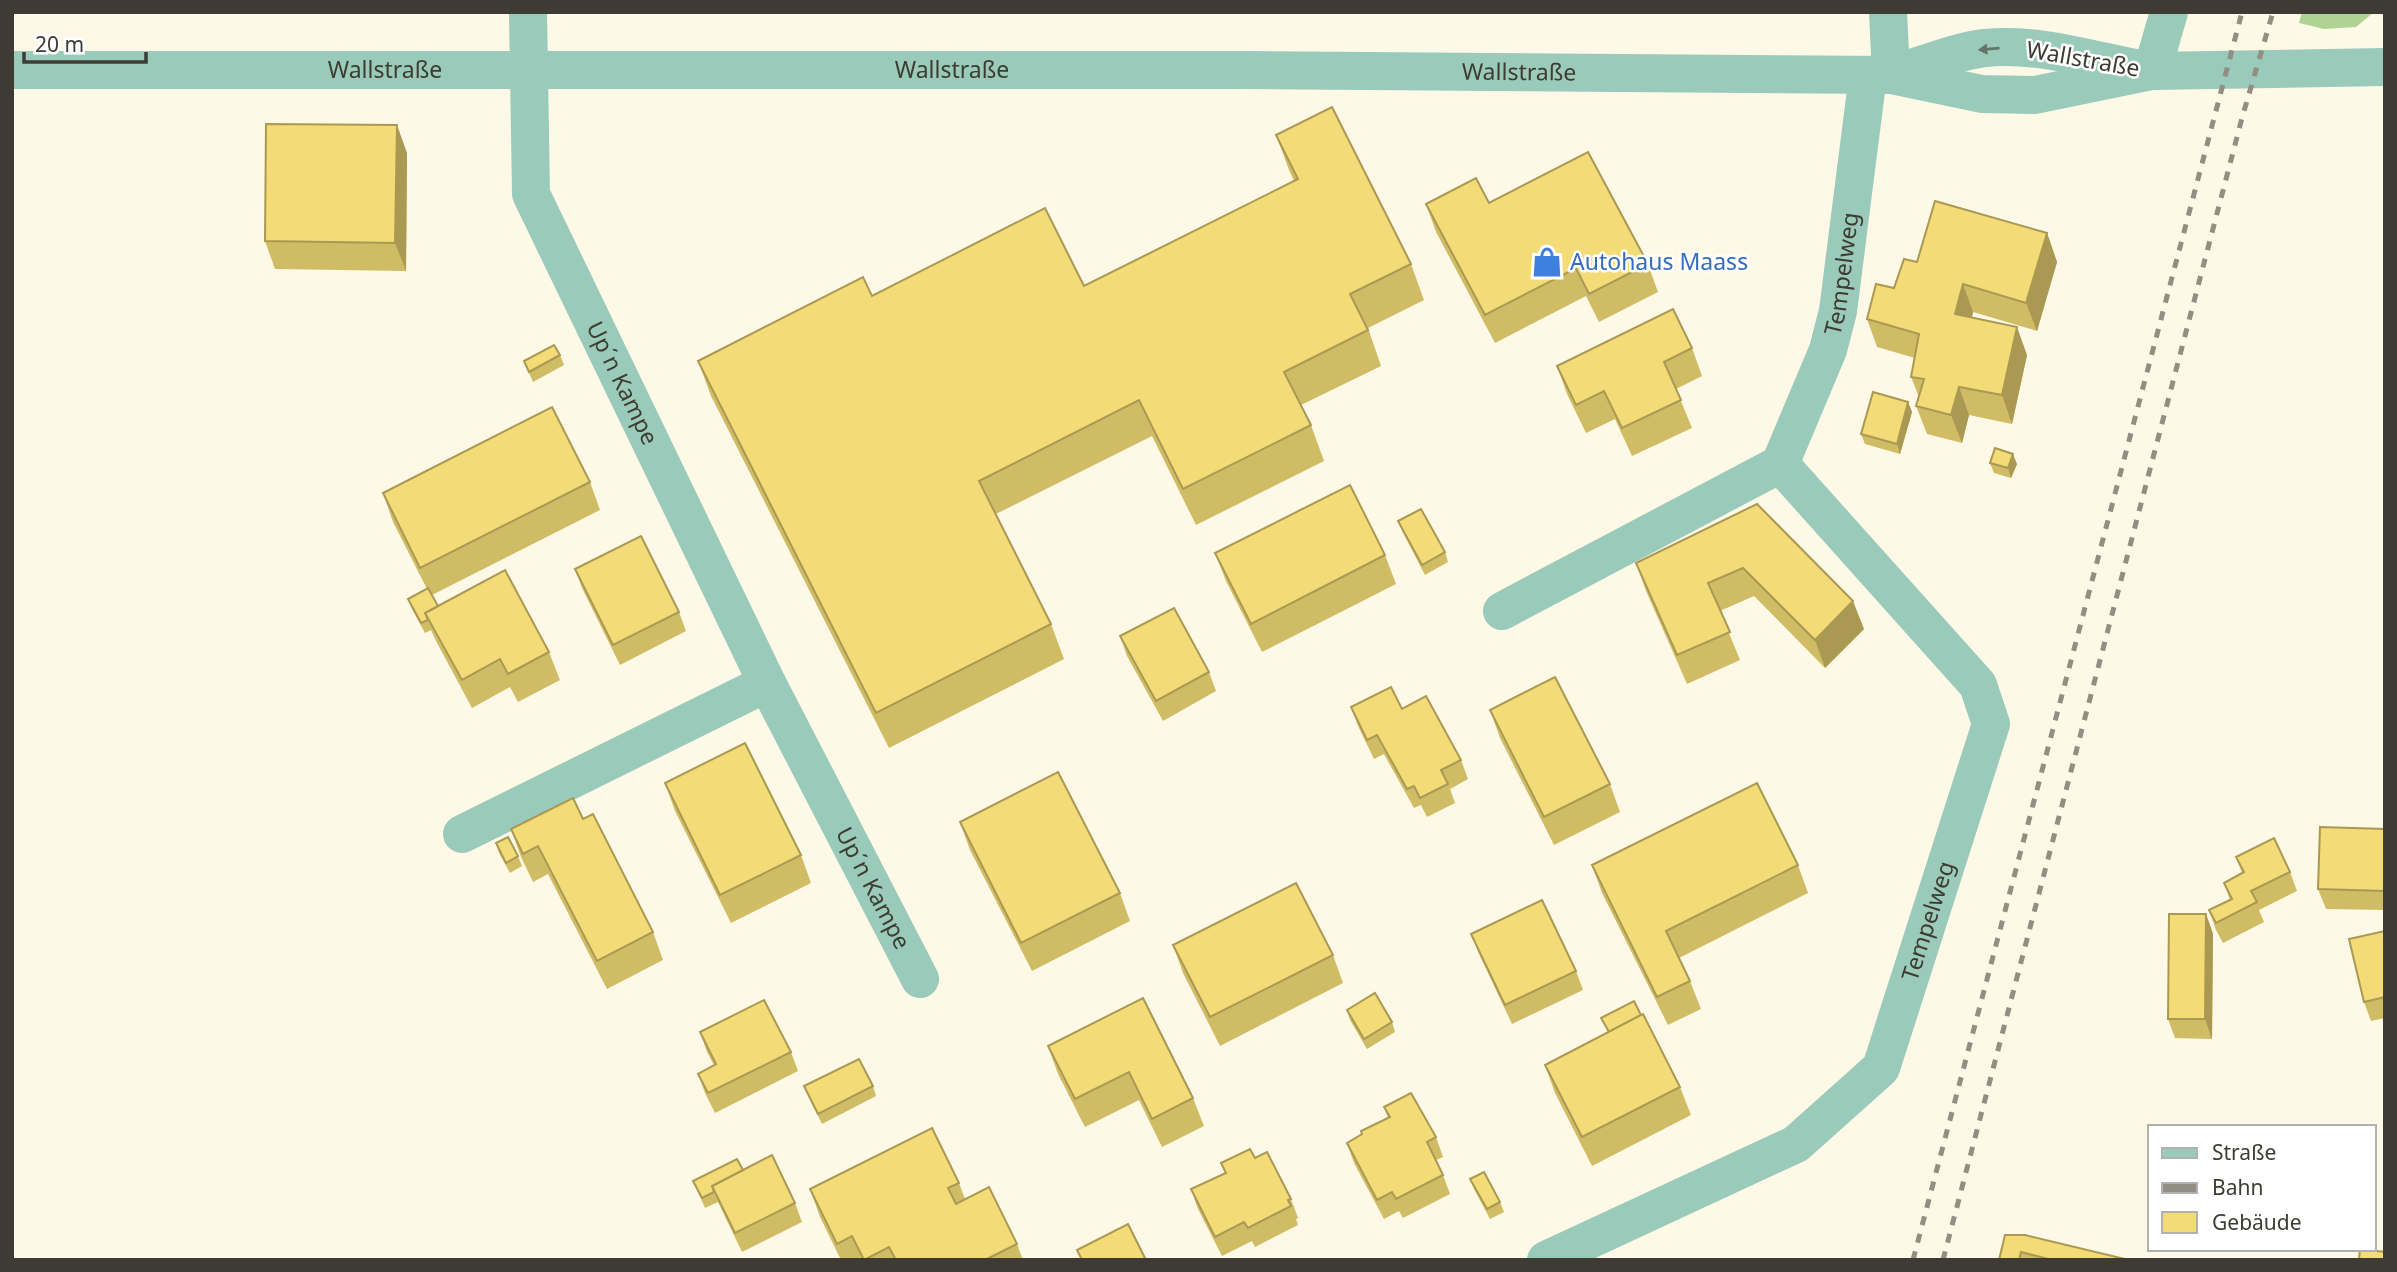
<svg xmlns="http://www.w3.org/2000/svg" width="2397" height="1272" viewBox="0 0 2397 1272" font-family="'Noto Sans',sans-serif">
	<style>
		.green { fill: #afd392 }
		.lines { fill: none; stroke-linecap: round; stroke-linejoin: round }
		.minor { stroke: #99caba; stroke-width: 38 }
		.rail { stroke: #918e82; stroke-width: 5; stroke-dasharray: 9 9; stroke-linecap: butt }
		.wall { fill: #d1bc66 }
		.shaded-wall { fill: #aa9953 }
		.building { fill: #f3db77; stroke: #aa9953; stroke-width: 2 }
		.oneway { fill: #62746a }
		.labels { text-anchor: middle; stroke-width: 5; stroke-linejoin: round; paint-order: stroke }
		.street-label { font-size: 23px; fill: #3d3b34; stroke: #fff }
		.shop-label { font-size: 23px; fill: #366cbe; stroke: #fff; text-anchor: start }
	</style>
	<rect width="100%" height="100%" fill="#fef9e7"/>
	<polygon class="green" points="2302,12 2374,12 2356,27 2324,29 2299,23"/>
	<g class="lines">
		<g class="minor">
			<path id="s1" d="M528 12 531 194 767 683 920 979"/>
			<polyline points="1888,12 1891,75"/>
			<path id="s2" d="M12 70H1241L1891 75 1982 94 2035 95 2152 71 2385 67"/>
			<polyline points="2152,71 2169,12"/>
			<path d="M1896 73C1924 65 1956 51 1985 48 2036 43 2085 58 2135 68"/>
			<polyline points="1502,611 1780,464"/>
			<polyline points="462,834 767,683"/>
			<path id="s3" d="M1546 1260 1796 1144 1881 1068 1991 724 1978 685 1780 464 1828 350 1838 311 1868 75"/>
		</g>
		<g class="rail">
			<polyline points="1913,1260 2242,12"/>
			<polyline points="1943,1260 2242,118 2273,12"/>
		</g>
	</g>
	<g class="wall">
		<polygon points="1276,135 1411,264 1424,300 1368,328 1381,366 1301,405 1311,425 1324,461 1196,525 1152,436 996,514 1051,624 1064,659 889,748 711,396 698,361 872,296 1084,286 1294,181 1289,170"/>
		<polygon points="407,153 406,271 275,269 265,241"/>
		<polygon points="1489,203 1648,264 1658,292 1599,322 1586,296 1495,343 1436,232 1426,204"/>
		<polygon points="2047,233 2057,262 2037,331 1973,312 1972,318 2027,355 2012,424 1969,415 1962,443 1927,434 1916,406 1919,397 1911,377 1915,358 1877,347 1867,319 1917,262"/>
		<polygon points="1692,348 1702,376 1676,389 1692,428 1632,456 1615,419 1586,433 1567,394 1557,366"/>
		<polygon points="560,355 564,365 533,382 524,361"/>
		<polygon points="1908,402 1912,412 1900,454 1865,444 1861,434"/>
		<polygon points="1990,463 2017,464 2011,478 1994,473"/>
		<polygon points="590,482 600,510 432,595 438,606 549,652 560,680 518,702 510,687 472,708 436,641 431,630 425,633 412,609 408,599 427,589 393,522 383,493"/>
		<polygon points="1757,504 1864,629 1825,668 1754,596 1720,611 1740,660 1687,684 1646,591 1636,563"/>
		<polygon points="1398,521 1445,552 1448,562 1425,575 1402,531"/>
		<polygon points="1215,553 1385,555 1396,584 1262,652 1226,581"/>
		<polygon points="575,569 679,612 686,631 620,665 582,588"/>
		<polygon points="1120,636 1209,672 1216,691 1163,721 1127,656"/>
		<polygon points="1351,707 1402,709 1461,760 1468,779 1450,789 1455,803 1427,817 1421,805 1414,808 1384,754 1374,759 1358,726"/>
		<polygon points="1490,710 1610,784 1620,812 1554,845 1500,738"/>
		<polygon points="665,783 801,855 811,883 731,923 675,811"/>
		<polygon points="583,819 653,932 663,960 607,989 548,874 533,882 521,857 511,829"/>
		<polygon points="960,822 1120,893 1130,921 1032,971 970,850"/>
		<polygon points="2385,829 2385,910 2326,909 2318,889"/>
		<polygon points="496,843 518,856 522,866 510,873 499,853"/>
		<polygon points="2236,857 2290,872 2297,891 2259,910 2264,922 2223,943 2216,930 2209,910 2230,900 2224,883 2242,873"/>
		<polygon points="1592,865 1798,865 1808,893 1679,958 1690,981 1701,1009 1668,1025 1602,893"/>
		<polygon points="2206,914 2213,934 2212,1039 2175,1038 2168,1019"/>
		<polygon points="2385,931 2385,1018 2371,1021 2364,1002"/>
		<polygon points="1471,934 1576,971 1583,990 1512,1024 1479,954"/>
		<polygon points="1173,945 1333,955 1343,983 1220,1046 1183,973"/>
		<polygon points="1143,998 1193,1098 1204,1126 1162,1147 1139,1100 1085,1127 1058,1074 1048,1046"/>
		<polygon points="1347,1010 1392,1022 1395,1032 1367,1049 1350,1020"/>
		<polygon points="1601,1018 1680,1087 1691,1115 1592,1166 1555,1093 1545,1065 1608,1032"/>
		<polygon points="700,1032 791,1052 798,1071 715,1113 705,1093 698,1074 714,1065 707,1052"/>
		<polygon points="804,1086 873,1086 876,1096 822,1124 808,1096"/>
		<polygon points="1384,1107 1436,1137 1443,1157 1436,1160 1443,1175 1450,1194 1403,1218 1399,1211 1384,1219 1354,1163 1347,1143 1388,1118"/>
		<polygon points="1255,1158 1291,1199 1298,1218 1296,1219 1298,1225 1255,1247 1252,1241 1222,1256 1198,1209 1191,1189 1225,1173 1221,1163"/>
		<polygon points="743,1170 795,1203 802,1222 742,1252 718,1202 705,1208 693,1181"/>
		<polygon points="1470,1179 1500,1202 1504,1212 1490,1219 1474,1189"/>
		<polygon points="959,1183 965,1199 1017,1244 1023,1260 841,1260 820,1217 810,1189"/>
		<polygon points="2005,1235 2129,1260 1999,1260"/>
	</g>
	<g class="shaded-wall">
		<polygon points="397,125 407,153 406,271 395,243"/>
		<polygon points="2047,233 2057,262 2037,331 2026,303"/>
		<polygon points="1963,284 1973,312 1965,343 1955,314"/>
		<polygon points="2017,327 2027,355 2012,424 2002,395"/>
		<polygon points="1959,387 1969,415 1962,443 1951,415"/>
		<polygon points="1908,402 1912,412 1900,454 1897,444"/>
		<polygon points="2013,454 2017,464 2011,478 2008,468"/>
		<polygon points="1853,601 1864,629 1825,668 1815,640"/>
		<polygon points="2206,914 2213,934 2212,1039 2205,1019"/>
	</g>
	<g class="building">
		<polygon points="1332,107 1411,264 1350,294 1368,330 1284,372 1311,425 1183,489 1139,400 979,481 1051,624 876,713 698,361 863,277 872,296 1045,208 1084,286 1298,179 1276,135"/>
		<polygon points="266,124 397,125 395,243 265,241"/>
		<polygon points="1588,152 1648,264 1589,294 1576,268 1485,315 1426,204 1476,178 1489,203"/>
		<polygon points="1935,201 2047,233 2026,303 1963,284 1955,314 2017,327 2002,395 1959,387 1951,415 1916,406 1924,379 1911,377 1919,334 1867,319 1876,284 1894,288 1904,259 1917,262"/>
		<polygon points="1673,309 1692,348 1664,362 1681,400 1622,428 1604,391 1576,405 1557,366"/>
		<polygon points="554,345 560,355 529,372 524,361"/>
		<polygon points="1873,392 1908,402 1897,444 1861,434"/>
		<polygon points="552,407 590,482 420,568 383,493"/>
		<polygon points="1995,448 2013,454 2008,468 1990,463"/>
		<polygon points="1350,485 1385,555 1251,624 1215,553"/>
		<polygon points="1757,504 1853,601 1815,640 1743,568 1708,583 1730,632 1677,655 1636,563"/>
		<polygon points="1421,509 1445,552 1422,565 1398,521"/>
		<polygon points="641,536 679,612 613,645 575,569"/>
		<polygon points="505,570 549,652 508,674 500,659 462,680 425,613"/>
		<polygon points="428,588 438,606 425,613 428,620 421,623 408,599"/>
		<polygon points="1174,608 1209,672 1156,701 1120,636"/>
		<polygon points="1555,677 1610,784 1544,817 1490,710"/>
		<polygon points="1391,687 1402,709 1426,696 1461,760 1441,770 1448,784 1420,798 1414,786 1407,789 1377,735 1367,740 1351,707"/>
		<polygon points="745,743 801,855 720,895 665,783"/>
		<polygon points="1058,772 1120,893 1021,943 960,822"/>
		<polygon points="1757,783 1798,865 1666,931 1690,981 1657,997 1592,865"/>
		<polygon points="573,798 583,819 593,814 653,932 597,961 538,846 523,854 511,829"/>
		<polygon points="2320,827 2385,829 2385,891 2318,889"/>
		<polygon points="508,837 518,856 506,863 496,843"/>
		<polygon points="2274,838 2290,872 2251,891 2257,902 2216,923 2209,910 2232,899 2224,883 2244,872 2236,857"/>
		<polygon points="1296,883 1333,955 1210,1017 1173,945"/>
		<polygon points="1542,900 1576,971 1505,1005 1471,934"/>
		<polygon points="2169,914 2206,914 2205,1019 2168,1019"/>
		<polygon points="2385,931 2385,997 2364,1002 2349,939"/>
		<polygon points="1375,993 1392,1022 1364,1039 1347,1010"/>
		<polygon points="1143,998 1193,1098 1152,1119 1129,1072 1075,1099 1048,1046"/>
		<polygon points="764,1000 791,1052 708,1093 698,1074 716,1064 700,1032"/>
		<polygon points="1634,1001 1641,1015 1609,1032 1601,1018"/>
		<polygon points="1643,1014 1680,1087 1582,1137 1545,1065"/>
		<polygon points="859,1059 873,1086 818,1114 804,1086"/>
		<polygon points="1411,1093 1436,1137 1427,1142 1443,1175 1396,1199 1392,1192 1377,1200 1347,1143 1362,1134 1361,1131 1390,1117 1384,1107"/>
		<polygon points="932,1128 959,1183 948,1188 956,1204 989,1187 1017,1244 985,1260 896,1260 889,1247 864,1260 852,1236 837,1244 810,1189"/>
		<polygon points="1250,1149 1255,1158 1267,1152 1291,1199 1288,1200 1291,1206 1248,1228 1244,1222 1215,1237 1191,1189 1226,1173 1221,1163"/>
		<polygon points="772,1155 795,1203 735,1233 712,1186"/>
		<polygon points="737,1159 743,1170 712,1186 714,1192 702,1198 693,1181"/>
		<polygon points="1484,1172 1500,1202 1487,1209 1470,1179"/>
		<polygon points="1128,1224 1146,1260 1082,1260 1077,1250"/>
		<polygon points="2005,1235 2025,1235 2129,1260 2052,1260 2021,1252 2019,1260 1999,1260"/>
		<polygon points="2360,1249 2385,1252 2385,1260 2359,1260"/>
	</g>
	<defs><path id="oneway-solid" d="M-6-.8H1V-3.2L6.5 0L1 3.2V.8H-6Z" transform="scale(1.75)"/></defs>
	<use class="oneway" href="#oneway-solid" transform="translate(1989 49) rotate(175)"/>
	<defs>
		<g id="shop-bare" transform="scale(2.415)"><path d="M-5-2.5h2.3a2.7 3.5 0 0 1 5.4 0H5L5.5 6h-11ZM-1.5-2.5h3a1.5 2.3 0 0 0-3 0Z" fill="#3f7fe0" stroke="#fff" stroke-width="2.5" paint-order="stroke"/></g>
	</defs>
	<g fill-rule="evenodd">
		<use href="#shop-bare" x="1547" y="262"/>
	</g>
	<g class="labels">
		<g class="street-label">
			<text transform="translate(2083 59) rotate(10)" y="8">Wallstraße</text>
			<text dy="8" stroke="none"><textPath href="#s2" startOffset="373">Wallstraße</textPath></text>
			<text dy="8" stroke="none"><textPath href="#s2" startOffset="940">Wallstraße</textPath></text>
			<text dy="8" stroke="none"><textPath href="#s2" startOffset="1507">Wallstraße</textPath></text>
			<text dy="8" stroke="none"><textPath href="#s3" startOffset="1290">Tempelweg</textPath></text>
			<text dy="8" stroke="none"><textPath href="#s1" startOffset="392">Up´n Kampe</textPath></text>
			<text dy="8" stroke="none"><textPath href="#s1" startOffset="956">Up´n Kampe</textPath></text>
			<text dy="8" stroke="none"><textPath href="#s3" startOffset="544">Tempelweg</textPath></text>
		</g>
		<g class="shop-label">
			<text x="1570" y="270">Autohaus Maass</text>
		</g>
	</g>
	<rect width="2397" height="1272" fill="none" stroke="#3d3b34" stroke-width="28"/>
	<rect x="2148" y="1125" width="228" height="126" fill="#ffffff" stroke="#b1b1ae" stroke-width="2"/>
	<rect x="2162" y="1148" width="35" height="10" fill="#99caba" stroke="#b1b1ae" stroke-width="2"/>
	<text x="2212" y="1160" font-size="21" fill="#3d3b34">Straße</text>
	<rect x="2162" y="1183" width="35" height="10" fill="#918e82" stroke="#b1b1ae" stroke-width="2"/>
	<text x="2212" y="1195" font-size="21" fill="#3d3b34">Bahn</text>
	<rect x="2162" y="1212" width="35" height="21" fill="#f3db77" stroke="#b1b1ae" stroke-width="2"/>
	<text x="2212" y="1230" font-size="21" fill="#3d3b34">Gebäude</text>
	<path d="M24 52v10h122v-10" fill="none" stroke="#3d3b34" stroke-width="3.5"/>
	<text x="35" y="52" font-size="21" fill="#3d3b34" stroke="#ffffff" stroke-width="5" paint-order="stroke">20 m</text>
</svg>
